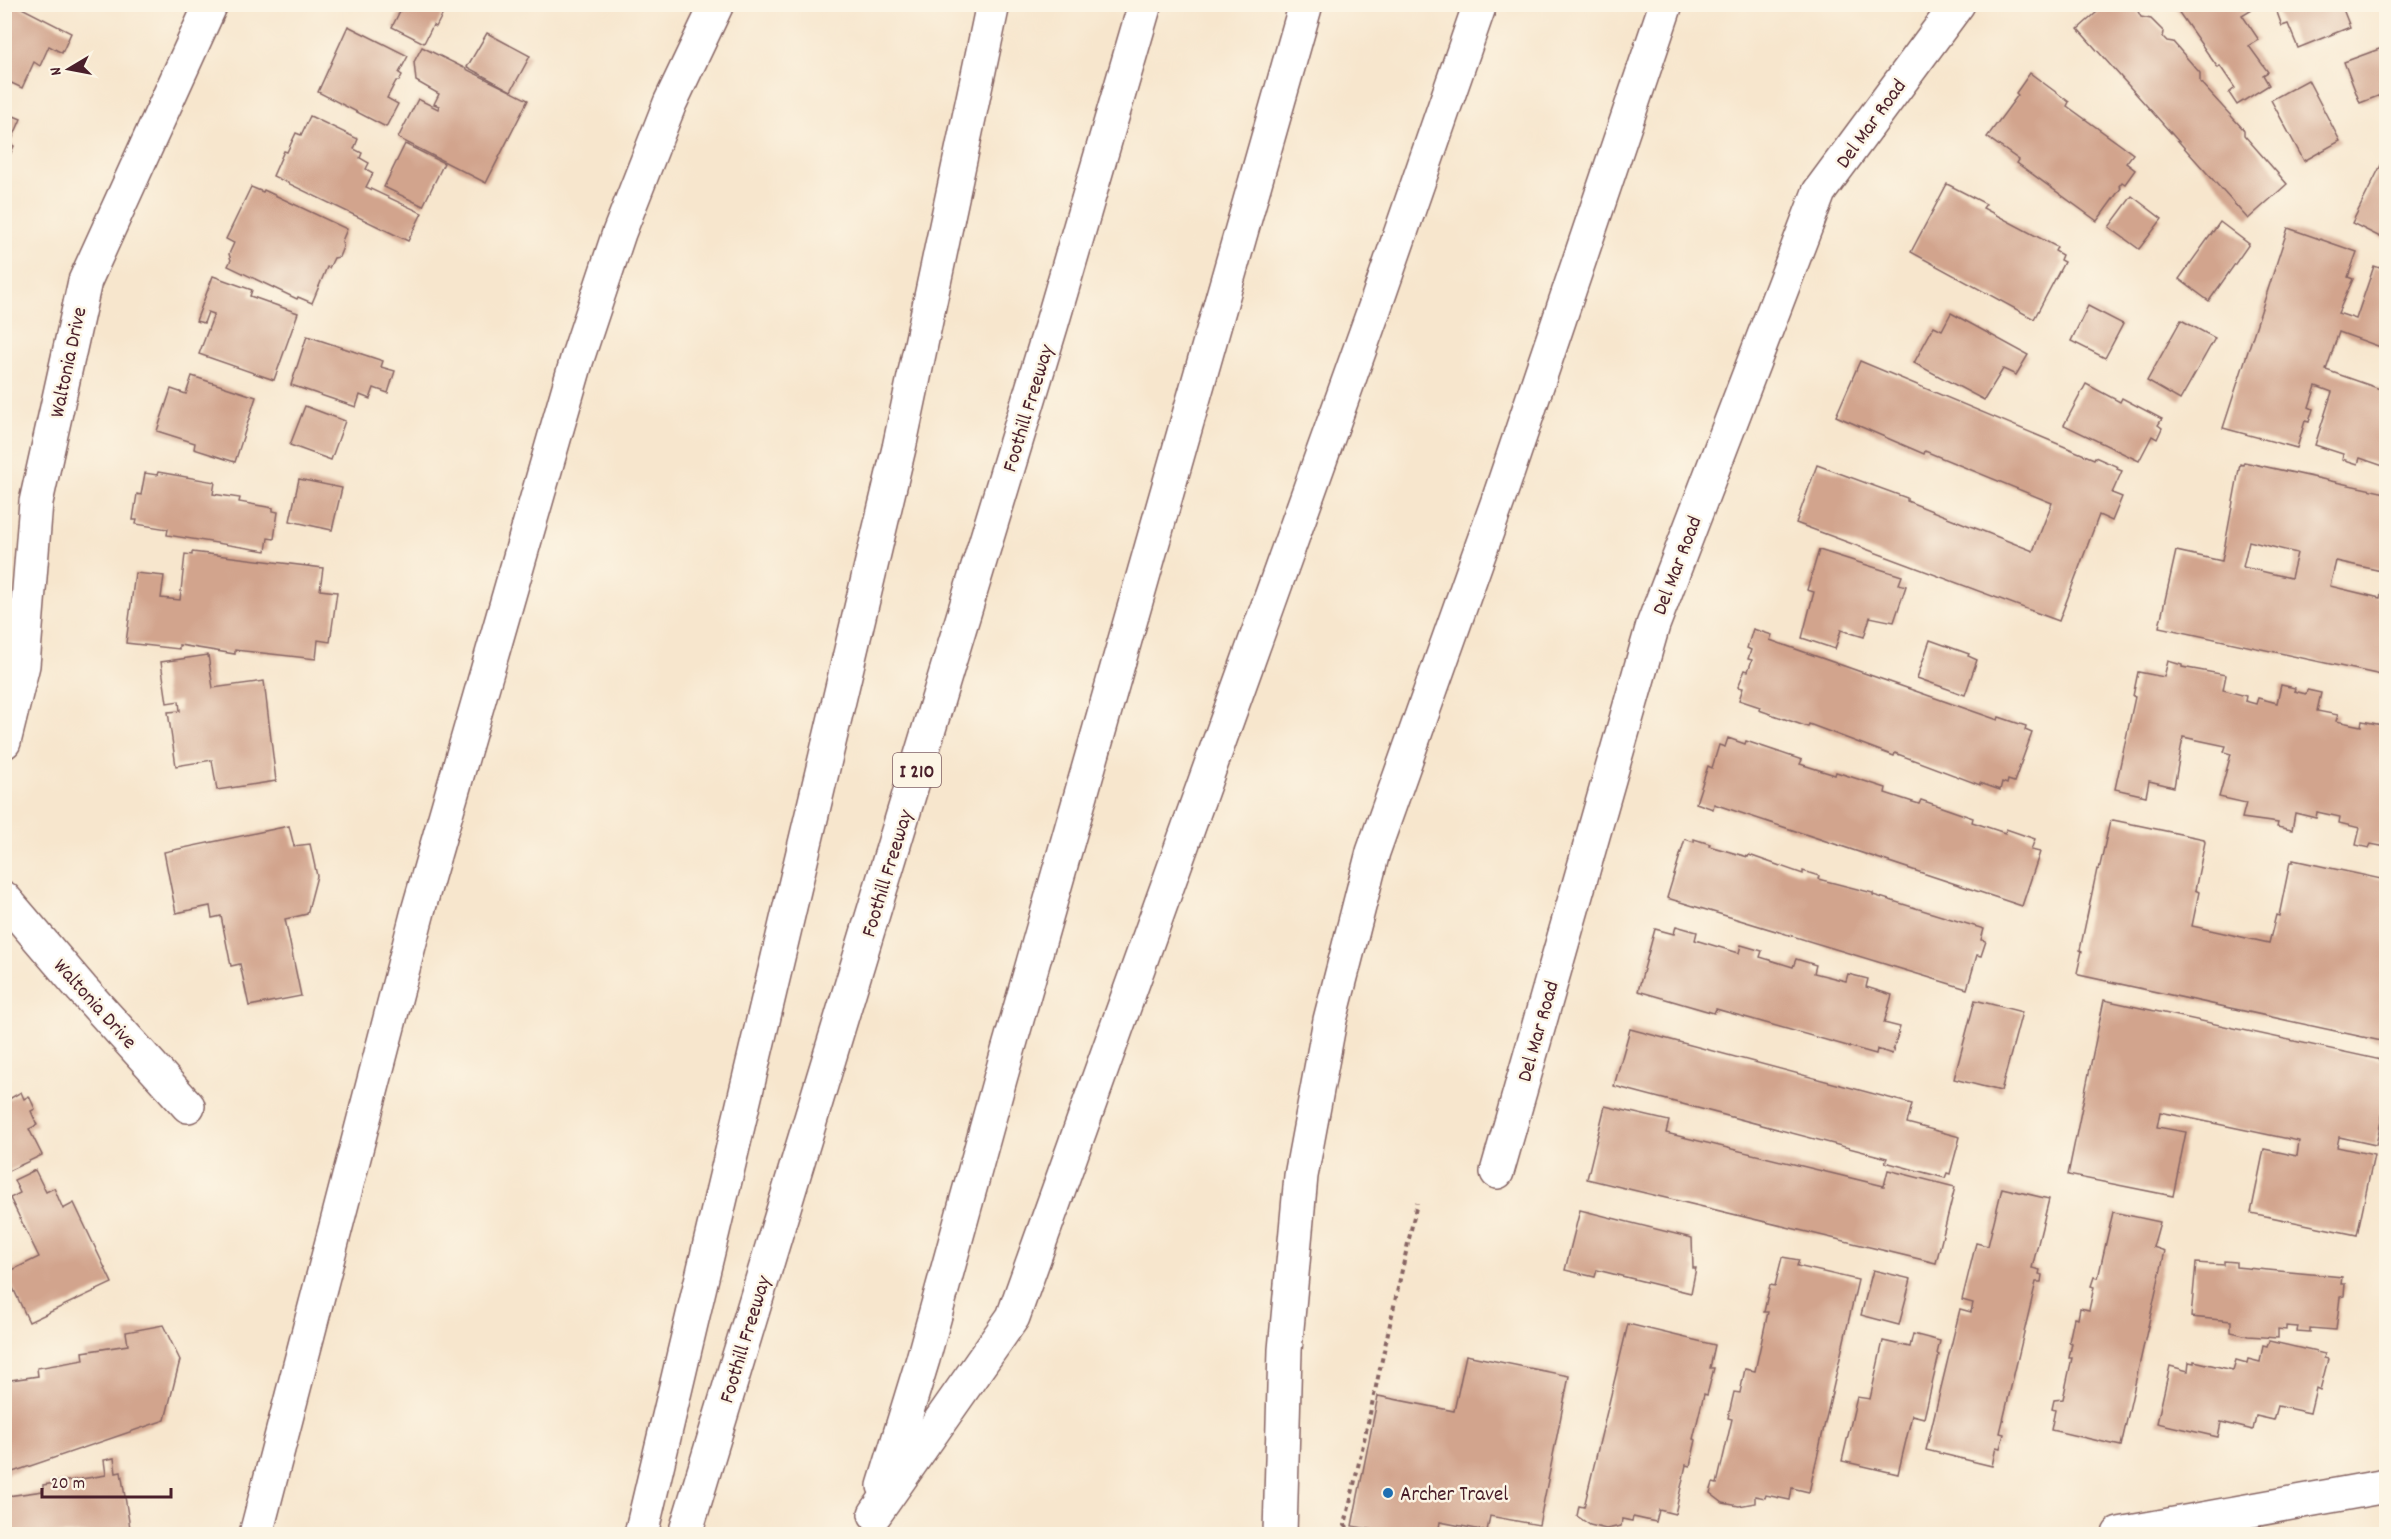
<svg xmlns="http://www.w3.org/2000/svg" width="2391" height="1539" viewBox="0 0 2391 1539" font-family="Dekko,sans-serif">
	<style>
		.building { fill: #d2a48d; fill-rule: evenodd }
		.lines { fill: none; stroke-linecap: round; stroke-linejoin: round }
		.street-casing { stroke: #876564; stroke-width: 36 }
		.secondary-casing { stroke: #876564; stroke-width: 36 }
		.highway-casing { stroke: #876564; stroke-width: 36 }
		.path { stroke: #876564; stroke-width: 4; stroke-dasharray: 4.5 4.5; stroke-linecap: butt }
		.street { stroke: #fff; stroke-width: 33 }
		.secondary { stroke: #fff; stroke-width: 33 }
		.highway { stroke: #fff; stroke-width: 33 }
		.poi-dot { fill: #1f6fb2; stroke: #fcf5e5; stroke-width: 2 }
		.labels { text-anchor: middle; stroke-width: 5; stroke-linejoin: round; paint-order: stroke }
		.shield { fill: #fcf5e5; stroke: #7f5f63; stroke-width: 1.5 }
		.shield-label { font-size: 20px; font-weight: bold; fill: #4a1f2b }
		.street-label { font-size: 21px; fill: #4a1f2b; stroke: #fcf5e5 }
		.poi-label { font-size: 21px; fill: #4a1f2b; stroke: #fcf5e5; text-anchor: start }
	</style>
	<rect width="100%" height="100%" fill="#fcf5e5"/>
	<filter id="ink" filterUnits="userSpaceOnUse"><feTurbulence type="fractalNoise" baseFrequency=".0167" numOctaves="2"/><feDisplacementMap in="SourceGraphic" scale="12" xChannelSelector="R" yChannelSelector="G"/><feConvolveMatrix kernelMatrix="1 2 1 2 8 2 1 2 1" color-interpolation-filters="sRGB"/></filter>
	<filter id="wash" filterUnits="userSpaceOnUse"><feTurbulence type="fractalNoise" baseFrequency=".008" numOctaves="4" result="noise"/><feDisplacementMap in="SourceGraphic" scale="24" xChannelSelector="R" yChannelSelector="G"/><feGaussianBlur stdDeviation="1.35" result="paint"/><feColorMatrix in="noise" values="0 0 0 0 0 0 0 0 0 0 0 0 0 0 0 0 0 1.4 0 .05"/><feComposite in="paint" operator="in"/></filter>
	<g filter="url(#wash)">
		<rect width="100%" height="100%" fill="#f7e6cd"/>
		<g id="blocks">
			<g class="building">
				<polygon points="5,4 14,4 71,33 62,53 49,46 40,66 34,62 22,88 5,80"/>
				<polygon points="397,4 448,4 436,27 433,25 424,43 392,27 402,7"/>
				<polygon points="2106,4 2134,4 2141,17 2151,19 2164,32 2163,37 2167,41 2173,42 2200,73 2200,82 2244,130 2244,135 2287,184 2248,219 2078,29"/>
				<polygon points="2173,4 2249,4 2252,9 2242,15 2259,40 2249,46 2268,72 2263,75 2269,85 2237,105 2229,93 2235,88 2220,66 2218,68"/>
				<polygon points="2274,4 2341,4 2350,27 2298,48 2288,24 2282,26"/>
				<polygon points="348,26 408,56 399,73 402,75 399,81 396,81 387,98 398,104 386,127 318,92"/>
				<polygon points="487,33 530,56 511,91 467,67"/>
				<polygon points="422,47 528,100 486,183 398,138 418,99 438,109 439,106 434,104 439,94 416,81 414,62"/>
				<polygon points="2382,48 2386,60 2386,93 2360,103 2344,62"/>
				<polygon points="2030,73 2069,102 2067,106 2133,154 2126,163 2135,170 2125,184 2122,182 2119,186 2121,188 2097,221 2017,163 2019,160 1987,137 2018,95 2016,93"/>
				<polygon points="2308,80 2340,141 2304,161 2271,100"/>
				<polygon points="4,112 21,119 10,144 14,146 4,168"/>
				<polygon points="310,116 358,139 354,149 362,153 360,158 369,163 366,169 373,173 366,187 422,213 408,241 273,176 284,151 287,152 296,133 301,135"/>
				<polygon points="405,144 444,163 423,206 384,187"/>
				<polygon points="2386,155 2386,240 2352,223"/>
				<polygon points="1947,184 1986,204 1983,208 2057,247 2055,251 2062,255 2060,260 2064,262 2034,319 1911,252"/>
				<polygon points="251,187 263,192 264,190 347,229 342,241 343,247 339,257 334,258 329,268 327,267 312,303 298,297 297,299 228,266 231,260 229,254 234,243 226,239"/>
				<polygon points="2132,196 2162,219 2139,249 2109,227"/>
				<polygon points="2220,222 2249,244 2209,301 2179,279"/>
				<polygon points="2288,228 2357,252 2348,277 2353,279 2338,313 2356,319 2374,266 2386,270 2386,349 2339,332 2326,370 2386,391 2386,467 2360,458 2358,464 2342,459 2343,454 2315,445 2332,392 2316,386 2309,407 2313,409 2309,422 2305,421 2297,448 2223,428"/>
				<polygon points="213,276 252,290 250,296 298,313 274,380 199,354 214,314 208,312 204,323 196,321"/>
				<polygon points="2088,306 2123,324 2105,358 2071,341"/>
				<polygon points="1951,313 2028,355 2016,375 2003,369 1984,400 1914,363 1934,326 1942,330"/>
				<polygon points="2181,320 2215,338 2180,400 2147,381"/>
				<polygon points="307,336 383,361 381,367 395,371 388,393 374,388 370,399 360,395 356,407 291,385"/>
				<polygon points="1860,361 2094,459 2095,457 2118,467 2117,469 2122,471 2112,493 2122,497 2112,521 2099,515 2059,621 1796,523 1817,465 1907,498 1907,501 2033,551 2052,503 1925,451 1924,454 1836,416"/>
				<polygon points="192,376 256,397 235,462 194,449 195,443 157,431 171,389 186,394"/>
				<polygon points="2086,384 2120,402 2122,398 2162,419 2158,425 2162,428 2157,439 2152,436 2139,461 2064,425"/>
				<polygon points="305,406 345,421 331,460 290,445"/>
				<path d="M2244 462 2386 493V572L2336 561 2330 586 2380 598 2386 573V676L2159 627 2176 551 2222 561 2240 464 2243 465ZM2249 541 2297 553 2291 578 2243 567Z"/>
				<polygon points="158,472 215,482 213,494 240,498 239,502 273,508 273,511 278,512 274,539 268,538 266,551 167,535 168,529 136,524 137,520 133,520 137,494 141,495 145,473 157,475"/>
				<polygon points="299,479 342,488 332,530 290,521"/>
				<polygon points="1819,550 1902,576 1899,584 1906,586 1894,622 1870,617 1864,637 1841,630 1835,649 1802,638 1814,592 1807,590"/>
				<polygon points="192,552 323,568 320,590 337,592 330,642 318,640 316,659 235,650 235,654 179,645 179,649 126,643 135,573 164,576 161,598 180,600 185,554 192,555"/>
				<polygon points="1753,629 1772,635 1770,640 1998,720 1999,717 2026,726 2025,730 2032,733 2014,782 2008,780 2007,784 2002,782 2000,790 1980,783 1980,785 1895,753 1894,756 1809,724 1808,727 1759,710 1760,707 1739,700 1743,688 1738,687 1745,670 1748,671 1752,660 1748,659 1751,650 1747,648"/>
				<polygon points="1930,640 1969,654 1968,656 1977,660 1965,695 1917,678"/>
				<polygon points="208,655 213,688 264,681 276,781 217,790 212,760 176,766 168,712 180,711 179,701 167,703 161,662"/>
				<polygon points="2168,661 2182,665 2182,667 2226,675 2223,690 2246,696 2245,701 2256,704 2258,698 2277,703 2281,685 2295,688 2294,691 2306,694 2307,690 2321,693 2317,711 2338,715 2336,721 2361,726 2362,721 2382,725 2386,708 2386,847 2371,844 2369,848 2356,845 2360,828 2339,823 2340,817 2317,812 2316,818 2295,813 2292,830 2277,827 2278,823 2242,818 2246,803 2219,797 2231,754 2224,752 2226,746 2183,737 2174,787 2149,781 2146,796 2115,789 2135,697 2133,696 2138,672 2164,677"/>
				<polygon points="1728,738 1745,744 1746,741 1802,760 1800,764 1835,775 1836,772 1886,788 1885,793 1919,804 1921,800 1973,818 1972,822 2005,833 2006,829 2035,839 2031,850 2040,852 2022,906 1714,804 1713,809 1696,803 1708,766 1712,768 1719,745 1725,747"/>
				<polygon points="2113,820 2204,839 2205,842 2195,890 2199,892 2192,926 2269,943 2276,915 2279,916 2290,862 2293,862 2293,860 2386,880 2386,1042 2079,975 2077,973 2082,951 2080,950 2097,869 2099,870 2110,821"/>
				<polygon points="289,826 294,846 310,844 317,876 307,914 285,919 301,996 249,1006 240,964 231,966 221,916 212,918 210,906 176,913 164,852"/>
				<polygon points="1685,839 1694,842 1694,839 1710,844 1709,846 1748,857 1749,855 1803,874 1803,871 1819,876 1818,879 1873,893 1873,895 1984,929 1981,940 1986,941 1981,956 1977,955 1967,989 1667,898"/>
				<polygon points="1676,926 1697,932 1695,940 1739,953 1741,945 1762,951 1760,957 1793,967 1796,959 1816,965 1814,973 1846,981 1848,974 1868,979 1866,987 1892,995 1884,1023 1900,1027 1892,1054 1877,1049 1876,1054 1716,1009 1714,1013 1638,991 1655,929 1674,934"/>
				<polygon points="1975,1000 2022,1012 2001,1091 1954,1079"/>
				<polygon points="2104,1000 2386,1061 2386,1097 2376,1145 2339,1137 2337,1147 2374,1155 2357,1235 2251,1213 2264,1149 2297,1156 2299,1141 2160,1112 2157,1127 2186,1132 2173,1196 2068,1175"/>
				<polygon points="1630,1029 1912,1104 1907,1123 1960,1137 1950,1174 1947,1173 1945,1178 1885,1162 1887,1158 1614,1086"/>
				<polygon points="21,1092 24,1099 29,1096 35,1109 31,1111 37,1125 29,1129 42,1155 4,1173 4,1102"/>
				<polygon points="1605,1106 1669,1121 1666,1133 1884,1186 1888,1170 1955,1187 1936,1263 1587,1179"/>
				<polygon points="35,1170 46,1192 54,1188 63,1209 74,1203 112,1283 29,1322 6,1273 39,1257 10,1198 20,1193 14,1180"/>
				<polygon points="2002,1188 2049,1199 2032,1268 2040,1270 2039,1274 2042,1275 2041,1282 2036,1282 2000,1433 2004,1434 2000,1448 1996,1447 1992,1466 1926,1450 1960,1309 1971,1312 1973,1303 1962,1300 1976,1243 1988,1246"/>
				<polygon points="1580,1210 1692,1238 1693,1268 1696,1268 1691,1293 1597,1270 1595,1277 1565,1270"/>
				<polygon points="2113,1212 2160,1222 2153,1247 2165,1251 2121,1446 2051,1430 2055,1410 2052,1409 2054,1400 2063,1399 2072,1358 2069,1358 2072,1343 2069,1342 2074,1318 2078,1319 2080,1308 2089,1310 2094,1287 2091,1286 2094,1277 2098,1278"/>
				<polygon points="1782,1257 1799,1260 1797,1266 1858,1280 1809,1492 1792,1488 1790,1500 1766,1495 1765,1498 1755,1496 1755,1503 1739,1506 1723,1503 1710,1493 1713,1483 1717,1484 1732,1419 1728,1418 1734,1392 1740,1393 1745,1369 1755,1371 1768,1312 1764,1312 1770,1285 1775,1286"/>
				<polygon points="2224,1261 2236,1262 2236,1267 2342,1277 2341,1284 2345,1284 2344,1296 2340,1297 2336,1330 2310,1328 2310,1332 2297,1331 2298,1327 2286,1326 2286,1330 2278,1329 2278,1338 2248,1336 2231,1332 2231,1321 2191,1317 2196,1263 2224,1265"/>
				<polygon points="1873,1270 1911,1279 1899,1325 1861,1315"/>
				<polygon points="1628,1324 1715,1345 1710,1368 1714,1368 1707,1395 1704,1394 1693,1439 1696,1440 1690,1466 1686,1465 1675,1514 1659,1510 1656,1522 1633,1517 1632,1521 1622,1519 1621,1526 1606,1529 1590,1525 1577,1516 1579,1506 1584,1507"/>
				<polygon points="163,1325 180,1360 165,1420 4,1475 4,1381 38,1376 37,1368 84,1360 83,1352 128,1345 126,1332"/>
				<polygon points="1913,1334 1940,1341 1937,1354 1939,1355 1924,1418 1912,1415 1898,1474 1842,1461 1857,1397 1870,1399 1883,1341 1910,1347"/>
				<polygon points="2269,1341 2325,1354 2324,1358 2328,1359 2320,1390 2316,1388 2310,1413 2278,1406 2274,1420 2256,1416 2253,1430 2221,1422 2218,1437 2157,1423 2170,1366 2188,1371 2189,1362 2194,1363 2194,1361 2233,1370 2236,1360 2247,1363 2248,1359 2260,1362 2263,1345 2267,1346"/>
				<polygon points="1466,1355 1569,1376 1539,1525 1490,1516 1487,1531 1440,1522 1438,1534 1397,1534 1352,1526 1378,1396 1454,1411"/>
				<polygon points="114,1458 116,1473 121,1472 131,1534 4,1534 4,1502 9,1502 8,1496 43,1491 43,1485 106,1475 104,1460"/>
			</g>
		</g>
	</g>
	<g filter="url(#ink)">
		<use href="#blocks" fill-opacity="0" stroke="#876564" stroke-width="1.5"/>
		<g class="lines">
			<g class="street-casing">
				<g id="street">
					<polyline points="4,742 23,665 36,502 85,281 211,4"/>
					<polyline points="4,898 82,989 188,1106"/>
					<polyline points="1497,1172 1653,625 1819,192 1958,4"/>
				</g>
			</g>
			<g class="secondary-casing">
				<polyline id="secondary" points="2119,1534 2386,1486"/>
			</g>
			<g class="highway-casing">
				<g id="highway">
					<polyline points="884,1486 923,1359 1000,1079 1306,4"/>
					<polyline points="875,1514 1013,1317 1375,307 1480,4"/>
					<polyline points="256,1534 418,911 577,359 619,233 670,103 717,4"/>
					<polyline points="641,1534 899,448 993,4"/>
					<polyline points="685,1534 1052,323 1145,4"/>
					<polyline points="1280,1534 1285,1350 1301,1176 1330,1020 1373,852 1499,498 1666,4"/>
				</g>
			</g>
			<polyline class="path" points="1354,1534 1345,1525 1417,1203"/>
			<use href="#street" class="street"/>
			<use href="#secondary" class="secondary"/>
			<use href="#highway" class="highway"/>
		</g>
	</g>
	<circle class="poi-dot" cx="1388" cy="1493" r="6"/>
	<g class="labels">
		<rect class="shield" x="893" y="753" width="48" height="34" rx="4.5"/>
		<g class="shield-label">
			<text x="917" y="777">I 210</text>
		</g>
		<g class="street-label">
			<text transform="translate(1870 123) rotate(-54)" y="7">Del Mar Road</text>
			<text transform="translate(67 362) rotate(-78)" y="7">Waltonia Drive</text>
			<text transform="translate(1027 408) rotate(-73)" y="7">Foothill Freeway</text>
			<text transform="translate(1676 565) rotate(-69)" y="7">Del Mar Road</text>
			<text transform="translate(886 873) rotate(-73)" y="7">Foothill Freeway</text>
			<text transform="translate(96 1003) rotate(48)" y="7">Waltonia Drive</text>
			<text transform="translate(1537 1031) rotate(-74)" y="7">Del Mar Road</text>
			<text transform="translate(744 1339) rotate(-73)" y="7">Foothill Freeway</text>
		</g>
		<g class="poi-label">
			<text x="1400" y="1500">Archer Travel</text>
		</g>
	</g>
	<rect width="2391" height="1539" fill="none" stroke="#fcf5e5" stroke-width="24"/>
	<g transform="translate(69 69) rotate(260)" stroke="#fcf5e5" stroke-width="4.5" paint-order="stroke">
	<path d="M0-4.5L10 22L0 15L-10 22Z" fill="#4a1f2b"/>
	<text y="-9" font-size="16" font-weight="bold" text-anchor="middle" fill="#4a1f2b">N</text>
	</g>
	<path d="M42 1488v9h129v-9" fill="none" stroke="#4a1f2b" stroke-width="3"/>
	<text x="51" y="1488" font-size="18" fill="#4a1f2b" stroke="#fcf5e5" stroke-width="4.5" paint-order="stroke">20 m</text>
</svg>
